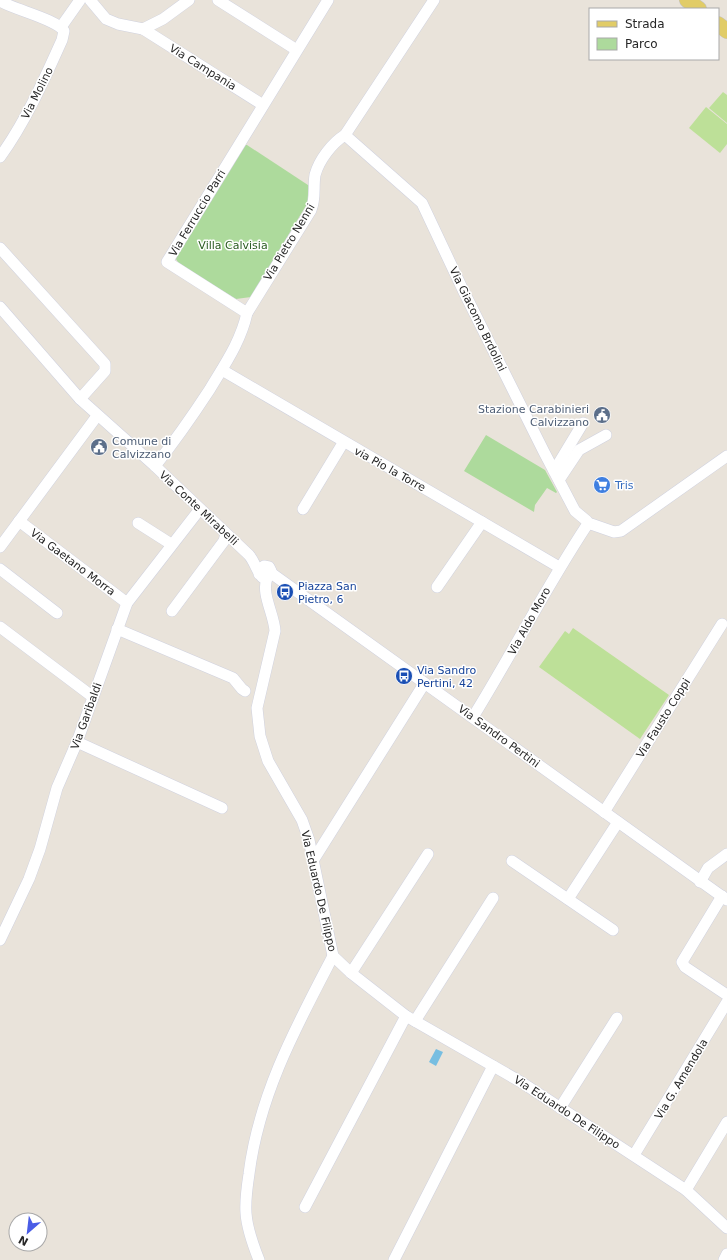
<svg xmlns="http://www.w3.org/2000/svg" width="727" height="1260" viewBox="0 0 727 1260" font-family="'DejaVu Sans',sans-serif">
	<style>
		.green { fill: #adda9c }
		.pitch { fill: #bde098 }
		.water { fill: #77bee1 }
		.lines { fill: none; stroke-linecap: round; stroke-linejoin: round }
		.minor-casing { stroke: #d0d2df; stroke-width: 12 }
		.major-casing { stroke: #c3c3c3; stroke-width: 16 }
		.minor { stroke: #fff; stroke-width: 11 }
		.major { stroke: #e1cc67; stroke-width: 15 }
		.labels { text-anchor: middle; stroke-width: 3; stroke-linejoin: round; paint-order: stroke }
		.street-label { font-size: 11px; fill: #272727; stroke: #fff }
		.park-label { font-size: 11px; fill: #295b20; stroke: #fff }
		.service-label { font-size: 11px; fill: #4e5e75; stroke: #fff; text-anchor: end }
		.shop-label { font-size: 11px; fill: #366cbe; stroke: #fff; text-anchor: start }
		.transit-label { font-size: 11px; fill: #164399; stroke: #fff; text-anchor: start }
	</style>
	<rect width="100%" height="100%" fill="#e9e3da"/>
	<g class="green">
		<polygon points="244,145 247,145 311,187 310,199 251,297 236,299 179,264 176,259 177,255"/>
		<polygon points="486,435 545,470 557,492 556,493 547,488 535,505 534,512 464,471"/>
	</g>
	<g class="pitch">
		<polygon points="723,92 727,95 727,123 709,108"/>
		<polygon points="706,107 727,124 727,144 720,153 689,128"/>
		<polygon points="573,628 669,695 640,739 539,667 565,631 569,634"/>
	</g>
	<polygon class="water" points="436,1049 443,1052 436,1066 429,1062"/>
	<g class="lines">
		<g class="minor-casing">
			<g id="minor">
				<polyline points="90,0 106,19 118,24 143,29 163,19 189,0"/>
				<polyline points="218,0 292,47"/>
				<path d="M0 1C15 10 56 19 64 31L62 40C44 80 26 121 0 157"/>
				<polyline points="61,27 80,0"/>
				<polyline points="143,29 263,105"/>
				<polyline points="345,135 422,203 463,290 544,452 575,511 587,521"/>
				<polyline points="0,248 105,364 105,371 80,399"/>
				<path d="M0 307 80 399 155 466 249 555C255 562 256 570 262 577L267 578 271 571 269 567 264 566 259 570V574"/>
				<polyline points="247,313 167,262 328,0"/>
				<polyline points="222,370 559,567"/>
				<path d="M155 466C175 441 193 415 210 389 225 364 241 341 247 313L311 210C316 198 313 187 315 175 319 160 332 143 345 135L434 0"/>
				<polyline points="554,471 583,423"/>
				<polyline points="559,480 579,450 606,435"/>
				<polyline points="303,509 343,443"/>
				<polyline points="19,521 127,603"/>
				<polyline points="138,523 171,544"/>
				<polyline points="591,524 614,532 621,531 727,456"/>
				<polyline points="0,547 97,416"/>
				<polyline points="0,569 57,613"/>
				<polyline points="271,573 727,900"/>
				<path d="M267 578C261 594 274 614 275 631L257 708 260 736 268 761 302 820 309 840 333 956 351 973 406 1016 521 1082 686 1190 727 1228"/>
				<polyline points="437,587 482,522"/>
				<polyline points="172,611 224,541 226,534"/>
				<polyline points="0,627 93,697"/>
				<polyline points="117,629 233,678 242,689 245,691"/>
				<path d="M473 717C512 654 546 587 587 525"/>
				<polyline points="77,742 222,808"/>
				<polyline points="604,812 722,624"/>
				<polyline points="314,859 424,684"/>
				<polyline points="512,861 613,930"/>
				<polyline points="700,882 708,868 727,854"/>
				<polyline points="722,896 682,962 685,967 727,995"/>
				<polyline points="568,899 618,822"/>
				<polyline points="0,940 29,879 40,849 57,788 77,742 127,603 200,509"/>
				<polyline points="351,973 428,854"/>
				<polyline points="415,1021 493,898"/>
				<polyline points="560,1108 617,1018"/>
				<polyline points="634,1155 727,1002"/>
				<polyline points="686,1190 727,1122"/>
				<polyline points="305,1207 406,1016"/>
				<path d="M259 1260C253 1245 247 1229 246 1213 245 1200 247 1187 249 1174 259 1094 297 1025 333 956"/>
				<polyline points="394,1260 493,1066"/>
				<polyline points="724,1260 727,1254"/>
			</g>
		</g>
		<g class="major-casing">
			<g id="major">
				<polyline points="687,0 699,9"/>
				<polyline points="718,24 727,31"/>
			</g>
		</g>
		<use href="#minor" class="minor"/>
		<use href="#major" class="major"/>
	</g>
	<defs>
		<g id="civic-disc" transform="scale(0.9)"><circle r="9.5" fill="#5c6f8a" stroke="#fff"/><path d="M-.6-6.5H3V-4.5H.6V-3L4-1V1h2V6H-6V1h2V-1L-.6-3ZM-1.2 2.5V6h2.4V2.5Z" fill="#fff"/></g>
		<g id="supermarket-disc" transform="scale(0.9)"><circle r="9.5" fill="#3f7fe0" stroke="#fff"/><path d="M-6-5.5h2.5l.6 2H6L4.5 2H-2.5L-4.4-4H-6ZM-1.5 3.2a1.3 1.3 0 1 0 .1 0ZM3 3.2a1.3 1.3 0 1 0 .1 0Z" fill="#fff"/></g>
		<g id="bus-disc" transform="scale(0.9)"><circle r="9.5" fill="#1a4fb4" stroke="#fff"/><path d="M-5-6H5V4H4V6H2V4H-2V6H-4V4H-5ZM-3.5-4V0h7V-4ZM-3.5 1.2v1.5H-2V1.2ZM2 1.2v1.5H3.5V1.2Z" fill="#fff"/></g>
	</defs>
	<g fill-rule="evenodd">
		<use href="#civic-disc" x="602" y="415"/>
		<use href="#civic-disc" x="99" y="447"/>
		<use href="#supermarket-disc" x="602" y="485"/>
		<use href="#bus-disc" x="285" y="592"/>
		<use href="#bus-disc" x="404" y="676"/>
	</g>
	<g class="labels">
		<g class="street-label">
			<text transform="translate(203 67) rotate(32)" y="4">Via Campania</text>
			<text transform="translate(37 93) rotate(-63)" y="4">Via Molino</text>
			<text transform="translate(197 213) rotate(-59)" y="4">Via Ferruccio Parri</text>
			<text transform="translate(289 242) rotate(-59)" y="4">Via Pietro Nenni</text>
			<text transform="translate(478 319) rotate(64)" y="4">Via Giacomo Brdolini</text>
			<text transform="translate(390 469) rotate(29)" y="4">via Pio la Torre</text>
			<text transform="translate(199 508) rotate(43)" y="4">Via Conte Mirabelli</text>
			<text transform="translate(73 562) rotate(37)" y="4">Via Gaetano Morra</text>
			<text transform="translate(529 621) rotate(-61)" y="4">Via Aldo Moro</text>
			<text transform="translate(86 716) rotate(-70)" y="4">Via Garibaldi</text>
			<text transform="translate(663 718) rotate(-58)" y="4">Via Fausto Coppi</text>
			<text transform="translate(499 736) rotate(36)" y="4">Via Sandro Pertini</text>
			<text transform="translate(319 891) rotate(77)" y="4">Via Eduardo De Filippo</text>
			<text transform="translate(681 1079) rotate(-59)" y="4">Via G. Amendola</text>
			<text transform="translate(567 1112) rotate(33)" y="4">Via Eduardo De Filippo</text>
		</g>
		<g class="park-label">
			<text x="233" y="249">Villa Calvisia</text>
		</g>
		<g class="service-label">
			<text x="589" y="413">Stazione Carabinieri<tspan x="589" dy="13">Calvizzano</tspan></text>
			<text x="112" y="445" text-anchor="start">Comune di<tspan x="112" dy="13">Calvizzano</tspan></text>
		</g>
		<g class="shop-label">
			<text x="615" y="489">Tris</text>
		</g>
		<g class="transit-label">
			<text x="298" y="590">Piazza San<tspan x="298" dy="13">Pietro, 6</tspan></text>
			<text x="417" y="674">Via Sandro<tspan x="417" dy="13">Pertini, 42</tspan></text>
		</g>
	</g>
	<rect x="589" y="8" width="130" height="52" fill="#ffffff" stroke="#a9a9a9"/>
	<rect x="597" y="21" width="20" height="6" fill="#e1cc67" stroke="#a9a9a9"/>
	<text x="625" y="28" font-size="12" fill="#272727">Strada</text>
	<rect x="597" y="38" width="20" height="12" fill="#adda9c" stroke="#a9a9a9"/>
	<text x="625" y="48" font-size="12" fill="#272727">Parco</text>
	<g transform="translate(28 1232) rotate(208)"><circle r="19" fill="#ffffff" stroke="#a9a9a9"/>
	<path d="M0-3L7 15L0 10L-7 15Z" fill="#4a5de6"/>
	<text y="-6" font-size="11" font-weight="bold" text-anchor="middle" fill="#272727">N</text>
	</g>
</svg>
